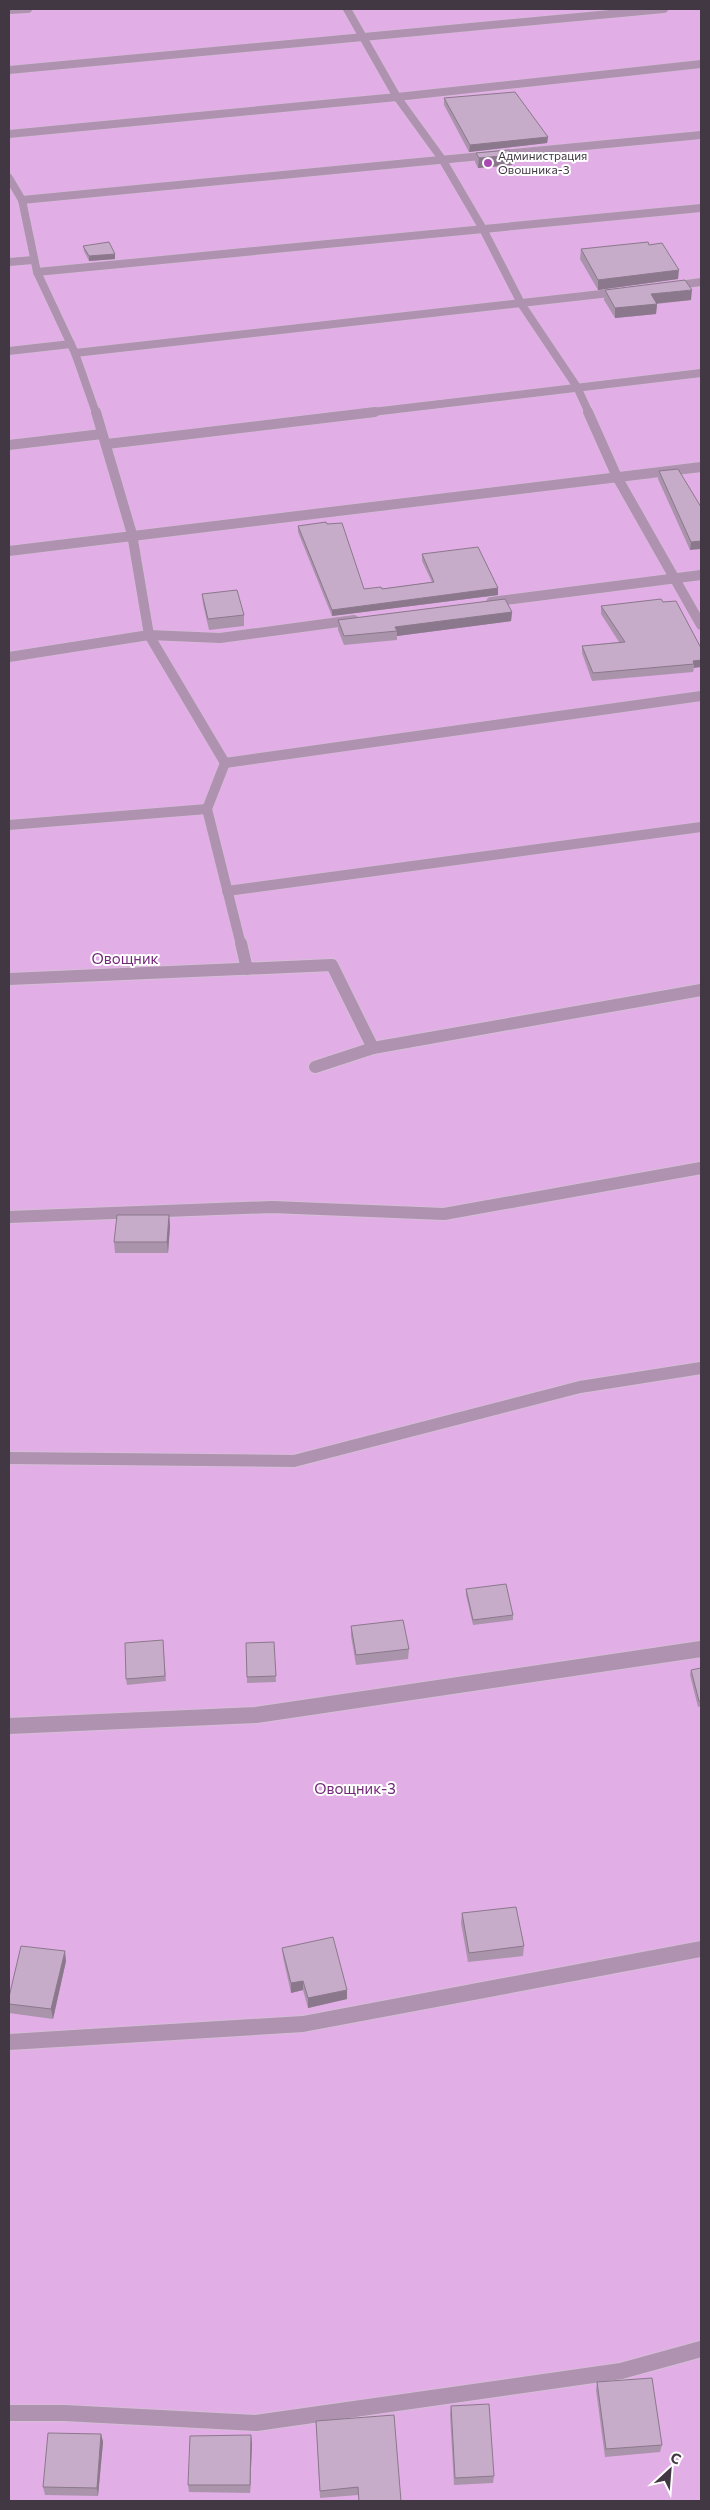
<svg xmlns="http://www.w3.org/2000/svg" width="710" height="2510" viewBox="0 0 710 2510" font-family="Commissioner,sans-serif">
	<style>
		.green { fill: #e2aee6 }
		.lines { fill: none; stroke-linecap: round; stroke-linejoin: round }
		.minor-far3-casing { stroke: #d6bed7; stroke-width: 9 }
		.minor-far2-casing { stroke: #d6bed7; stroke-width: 11 }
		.minor-far1-casing { stroke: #d6bed7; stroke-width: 14 }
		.minor-casing { stroke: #d6bed7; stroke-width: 18 }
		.minor-far3 { stroke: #ae92b0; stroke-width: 8 }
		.minor-far2 { stroke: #ae92b0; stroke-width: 10 }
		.minor-far1 { stroke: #ae92b0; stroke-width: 12 }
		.minor { stroke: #ae92b0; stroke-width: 16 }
		.wall { fill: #aa94ac }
		.shaded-wall { fill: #8b788c }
		.building { fill: #c6acc8; stroke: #8b788c }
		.poi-dot { fill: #a949b2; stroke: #fff; stroke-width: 2 }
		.labels { text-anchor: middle; stroke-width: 4; stroke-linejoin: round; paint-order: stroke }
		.far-poi-label { font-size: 12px; fill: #423843; stroke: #fff; text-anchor: start }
		.park-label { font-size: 15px; fill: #73277a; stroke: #fff }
	</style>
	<rect width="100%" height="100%" fill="#fbdffc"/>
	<rect class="green" x="9" y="9" width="692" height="2492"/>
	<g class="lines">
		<g class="minor-far3-casing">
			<g id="minor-far3">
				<polyline points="347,9 397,97 442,159 483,229 522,305 577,387 589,413"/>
				<polyline points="9,10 28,9"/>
				<polyline points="9,70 664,9"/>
				<polyline points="9,134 397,97 701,64"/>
				<polyline points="9,178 22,200 37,272 75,353 96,413"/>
				<polyline points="22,200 701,135"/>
				<polyline points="9,262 33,260"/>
				<polyline points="37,272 701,208"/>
				<polyline points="672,286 701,282"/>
				<polyline points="9,351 71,344"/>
				<polyline points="75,353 619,292"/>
				<polyline points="364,413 701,373"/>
			</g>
		</g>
		<g class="minor-far2-casing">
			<g id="minor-far2">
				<polyline points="588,412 617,477 701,625"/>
				<polyline points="107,444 375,412"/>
				<polyline points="9,445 102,434"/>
				<polyline points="9,551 701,467"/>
				<polyline points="491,602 701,575"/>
				<polyline points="149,635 220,638 354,620"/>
				<polyline points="149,635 225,763 207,809 241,945"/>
				<polyline points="9,657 149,635 132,534 96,412"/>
				<polyline points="225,763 701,696"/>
				<polyline points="9,825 207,809"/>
				<polyline points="227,891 701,827"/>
			</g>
		</g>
		<g class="minor-far1-casing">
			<g id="minor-far1">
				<polyline points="241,943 247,969"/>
				<polyline points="9,979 332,965 373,1048"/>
				<polyline points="315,1067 373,1048 701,990"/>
				<polyline points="9,1217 272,1207 444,1214 701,1168"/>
				<polyline points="9,1458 294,1461 580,1387 701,1368"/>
			</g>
		</g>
		<g class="minor-casing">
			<g id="minor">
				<polyline points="9,1726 256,1715 701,1649"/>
				<polyline points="9,2042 303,2024 701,1949"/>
				<polyline points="9,2413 64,2413 256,2423 621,2371 701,2349"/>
			</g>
		</g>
		<use href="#minor-far3" class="minor-far3"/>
		<use href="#minor-far2" class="minor-far2"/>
		<use href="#minor-far1" class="minor-far1"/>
		<use href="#minor" class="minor"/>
	</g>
	<g class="wall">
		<polygon points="444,98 548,137 547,143 469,152 444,105"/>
		<polygon points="476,153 512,155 512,165 478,168 475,162"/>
		<polygon points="649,245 678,279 598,290 580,259 581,249"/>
		<polygon points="83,246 115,259 89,261 84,251"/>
		<polygon points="605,290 691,300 657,304 656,314 615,318 604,300"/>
		<polygon points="659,471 701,507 690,550 658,479"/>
		<polygon points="298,526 364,589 382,589 432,582 422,561 422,554 498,588 498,595 332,616 298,532"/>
		<polygon points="202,594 244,615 244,626 209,630 203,604"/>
		<polygon points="663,602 701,648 694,668 693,672 592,681 582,653 582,646 619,642 601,614 601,606"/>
		<polygon points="512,612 511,621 397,636 397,640 344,645 338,630 338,620"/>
		<polygon points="169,1215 170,1226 168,1253 115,1253 114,1242"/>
		<polygon points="466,1589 513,1615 513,1620 473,1625 466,1595"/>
		<polygon points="351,1626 409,1649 408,1659 356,1665 351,1636"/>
		<polygon points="163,1640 166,1681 127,1685 126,1679"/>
		<polygon points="274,1642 276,1682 247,1683 246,1643"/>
		<polygon points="701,1668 701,1706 698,1707 690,1675 691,1670"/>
		<polygon points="462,1913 524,1946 523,1956 468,1962 461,1923"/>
		<polygon points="282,1948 347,1999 308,2008 303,1990 291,1993 283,1957"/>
		<polygon points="66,1961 53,2019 9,2013 9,1997"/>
		<polygon points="597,2382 662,2445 660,2452 605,2457 596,2390"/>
		<polygon points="451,2406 494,2476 493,2483 454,2485 450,2414"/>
		<polygon points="316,2421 401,2501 359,2501 358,2495 320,2498"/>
		<polygon points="101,2434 103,2442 98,2496 45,2495 43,2487"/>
		<polygon points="252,2443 250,2493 189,2492 188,2485"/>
	</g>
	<g class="shaded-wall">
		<polygon points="548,137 547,143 469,152 470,145"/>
		<polygon points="512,155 512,165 478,168 479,158"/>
		<polygon points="115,254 115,259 89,261 89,256"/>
		<polygon points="679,270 678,279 598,290 598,280"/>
		<polygon points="692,290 691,300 650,304 651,294"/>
		<polygon points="657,304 656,314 615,318 615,308"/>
		<polygon points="701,541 701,549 690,550 691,542"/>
		<polygon points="498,588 498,595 332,616 332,610"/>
		<polygon points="512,612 511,621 397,636 397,631 395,627"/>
		<polygon points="701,660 701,667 694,668 694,664 693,661"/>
		<polygon points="169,1215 170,1226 168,1253 167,1242"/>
		<polygon points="65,1951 66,1961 53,2019 51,2009"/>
		<polygon points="303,1981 303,1990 291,1993 291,1983"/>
		<polygon points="347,1990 347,1999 308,2008 308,1998"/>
		<polygon points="101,2434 103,2442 98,2496 97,2488"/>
		<polygon points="251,2435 252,2443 250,2493 250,2485"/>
	</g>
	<g class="building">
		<polygon points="515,92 548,137 470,145 444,98"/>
		<polygon points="509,150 512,155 479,158 476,153"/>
		<polygon points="109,242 115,254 89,256 83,246"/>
		<polygon points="648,242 649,245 662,243 679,270 598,280 581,249"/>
		<polygon points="685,280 692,290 651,294 657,304 615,308 605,290"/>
		<polygon points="678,469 701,507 701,541 691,542 659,471"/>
		<polygon points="326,522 327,524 342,523 364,589 381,587 382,589 434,582 422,554 478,547 498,588 332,610 298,526"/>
		<polygon points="237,590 244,615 208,619 202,594"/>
		<polygon points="505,599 512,612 395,627 397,631 344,636 338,620"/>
		<polygon points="661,599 663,602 676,601 701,648 701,660 693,661 694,664 593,673 582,646 625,642 601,606"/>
		<polygon points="117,1215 169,1215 167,1242 114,1242"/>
		<polygon points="506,1584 513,1615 473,1620 466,1589"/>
		<polygon points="403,1620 409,1649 356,1655 351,1626"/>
		<polygon points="163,1640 165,1676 126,1679 125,1643"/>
		<polygon points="274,1642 276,1676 247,1677 246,1643"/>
		<polygon points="701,1668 701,1701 699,1701 691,1670"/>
		<polygon points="516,1907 524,1946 469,1953 462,1913"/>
		<polygon points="333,1937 347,1990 308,1998 303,1981 291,1983 282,1948"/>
		<polygon points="21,1946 65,1951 51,2009 9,2004 9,1997"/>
		<polygon points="652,2378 662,2445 606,2449 597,2382"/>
		<polygon points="489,2404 494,2476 455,2478 451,2406"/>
		<polygon points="394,2415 401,2501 359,2501 358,2487 320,2491 316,2421"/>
		<polygon points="48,2433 101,2434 97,2488 43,2487"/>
		<polygon points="251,2435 250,2485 188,2485 190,2436"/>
	</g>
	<circle class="poi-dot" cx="488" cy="163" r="5"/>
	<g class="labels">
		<g class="far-poi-label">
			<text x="498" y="160">Администрация<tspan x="498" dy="14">Овошника-3</tspan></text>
		</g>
		<g class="park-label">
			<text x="125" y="964">Овощник</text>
			<text x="355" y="1794">Овощник-3</text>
		</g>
	</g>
	<rect width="710" height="2510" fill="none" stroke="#423843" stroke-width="20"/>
	<g transform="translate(670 2470) rotate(26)" stroke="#ffffff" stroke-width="4" paint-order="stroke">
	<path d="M0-4L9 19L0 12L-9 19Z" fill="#423843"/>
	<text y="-8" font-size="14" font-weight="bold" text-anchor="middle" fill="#423843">С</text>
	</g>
</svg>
